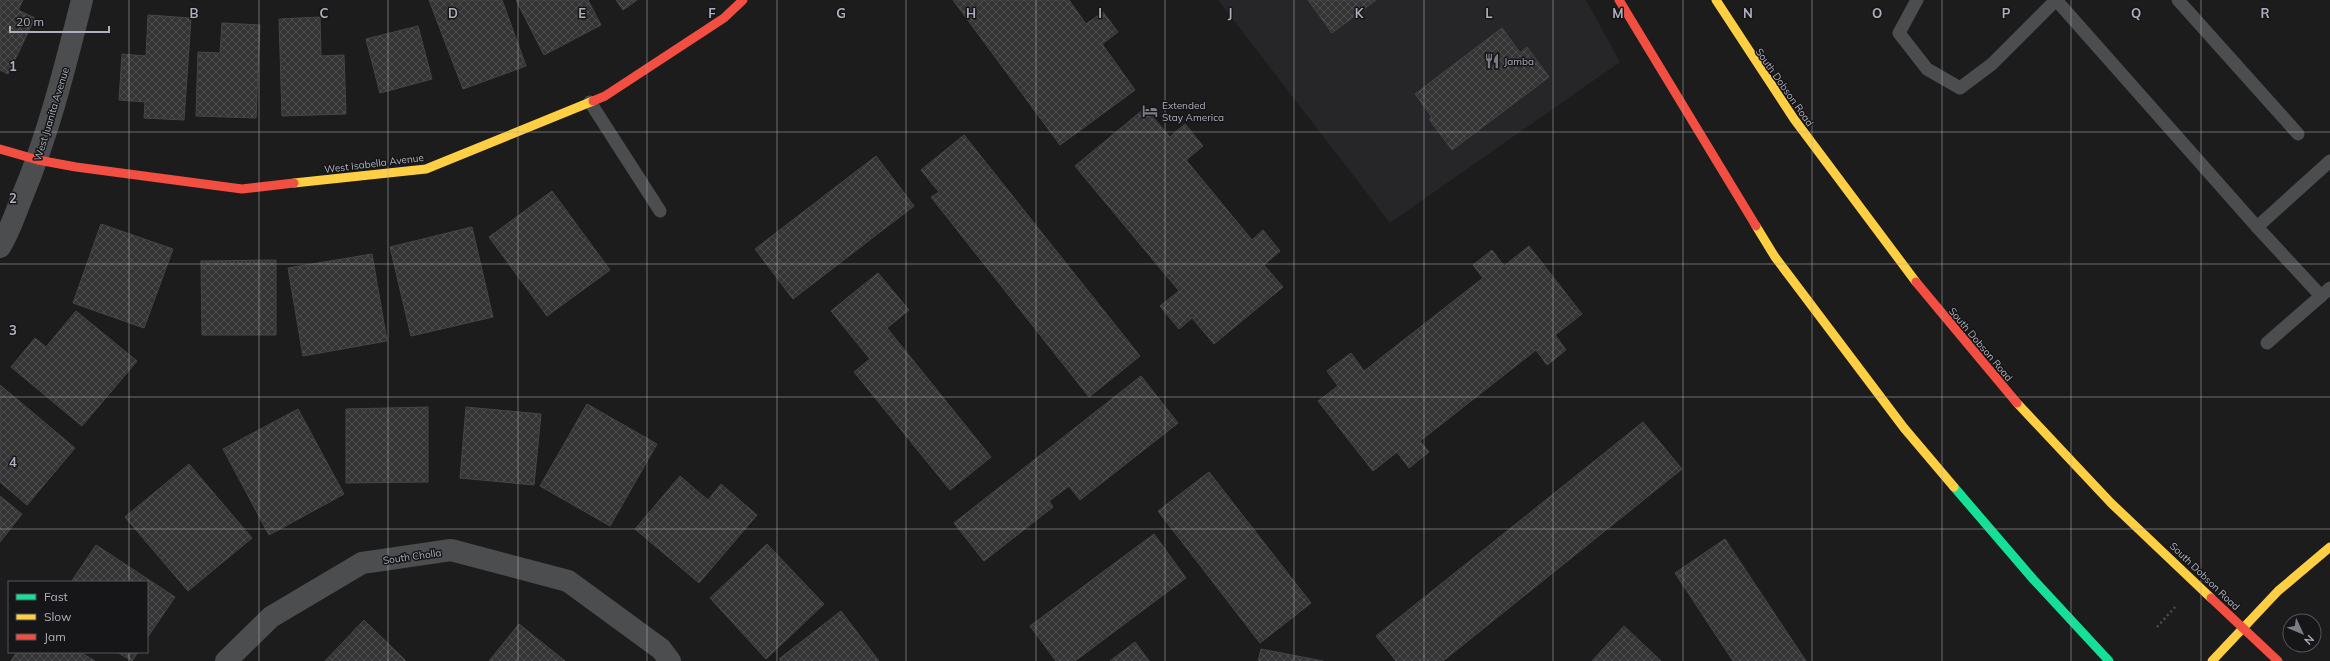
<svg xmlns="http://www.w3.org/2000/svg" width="2330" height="661" viewBox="0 0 2330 661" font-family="Mulish,sans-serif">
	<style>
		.built { fill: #262628 }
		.building { fill: url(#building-cross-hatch); stroke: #444548 }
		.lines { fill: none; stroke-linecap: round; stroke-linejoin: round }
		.path { stroke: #4d4e51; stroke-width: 2.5; stroke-dasharray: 2 3; stroke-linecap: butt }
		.lane { stroke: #4c4d4f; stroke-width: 13 }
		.street { stroke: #4c4d4f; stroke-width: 22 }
		.fast { stroke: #16e098; stroke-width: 9 }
		.slow { stroke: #ffcf43; stroke-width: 9 }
		.jam { stroke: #f24e42; stroke-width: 9 }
		.grid { fill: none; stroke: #aeb1bc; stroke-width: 1; stroke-opacity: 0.55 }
		.labels { text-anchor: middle; stroke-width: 3; stroke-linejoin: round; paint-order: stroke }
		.poi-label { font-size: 10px; fill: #aeb1bc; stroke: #161618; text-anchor: start }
		.street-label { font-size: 10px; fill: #aeb1bc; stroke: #161618 }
		.grid-label { font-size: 13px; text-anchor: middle; font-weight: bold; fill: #aeb1bc; stroke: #161618; stroke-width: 3; stroke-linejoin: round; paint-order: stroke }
	</style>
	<defs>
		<pattern id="building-cross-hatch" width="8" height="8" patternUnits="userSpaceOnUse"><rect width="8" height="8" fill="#343434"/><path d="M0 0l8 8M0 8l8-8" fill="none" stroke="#4f4f4f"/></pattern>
	</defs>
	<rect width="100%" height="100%" fill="#1c1c1c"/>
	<polygon class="built" points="1218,0 1586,0 1620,62 1390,223"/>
	<g class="building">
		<polygon points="0,0 23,0 18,10 35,18 8,74 0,70"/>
		<polygon points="429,0 502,0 526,66 463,89"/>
		<polygon points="516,0 588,0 601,25 544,55"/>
		<polygon points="616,0 637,0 623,10"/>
		<polygon points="953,0 1069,0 1086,24 1103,12 1118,32 1102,44 1135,90 1060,145"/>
		<polygon points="1308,0 1376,0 1332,33"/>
		<polygon points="148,15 191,18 184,120 144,118 145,102 119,100 122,54 146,56"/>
		<polygon points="320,17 321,56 344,55 346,114 282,116 279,19"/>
		<polygon points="222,23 260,25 256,118 196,116 198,52 220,53"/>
		<polygon points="418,26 432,79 380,93 366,39"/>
		<polygon points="1502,28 1520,53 1527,47 1549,77 1452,150 1429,119 1432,117 1415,94"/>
		<polygon points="1145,108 1170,137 1185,124 1203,146 1186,160 1252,240 1263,230 1280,251 1264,265 1283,287 1214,344 1192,318 1179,329 1160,306 1179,291 1075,166"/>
		<polygon points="964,135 1140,356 1089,397 931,197 939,192 921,170"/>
		<polygon points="876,156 914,206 793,299 755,249"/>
		<polygon points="552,191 610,270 547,316 489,237"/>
		<polygon points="101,224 173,249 144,328 73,303"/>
		<polygon points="472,227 493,317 411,336 390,247"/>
		<polygon points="1529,246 1582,314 1555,335 1566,350 1547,365 1536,350 1420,441 1429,452 1409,468 1397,452 1373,471 1318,401 1338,386 1327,371 1351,353 1364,371 1483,278 1473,265 1492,250 1504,266"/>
		<polygon points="372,254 387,341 303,356 288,268"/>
		<polygon points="276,260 276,335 202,335 201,261"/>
		<polygon points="878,273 909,310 887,328 991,457 950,490 854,372 870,359 831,311"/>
		<polygon points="76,311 137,361 82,426 11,367 35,338 46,347"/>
		<polygon points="1141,376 1178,423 1080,500 1069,486 1049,501 1053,507 984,561 954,523"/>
		<polygon points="0,385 75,448 27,505 0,482"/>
		<polygon points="587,404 657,444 610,526 540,486"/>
		<polygon points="428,407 428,482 346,483 346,409"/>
		<polygon points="466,407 541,414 534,485 460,478"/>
		<polygon points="298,409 344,494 269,535 223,449"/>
		<polygon points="1643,422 1682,469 1443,661 1396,661 1376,636"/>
		<polygon points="189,464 252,538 188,591 125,517"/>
		<polygon points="1209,472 1311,603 1260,643 1158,511"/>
		<polygon points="680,476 708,500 721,484 757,515 699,583 635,529"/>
		<polygon points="0,496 22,514 0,542"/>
		<polygon points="1154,534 1186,578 1075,661 1056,661 1030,626"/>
		<polygon points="1725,539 1806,661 1733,661 1675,573"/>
		<polygon points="767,544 824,604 766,659 710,598"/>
		<polygon points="96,545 175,597 147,638 147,582 71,582"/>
		<polygon points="841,611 879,661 781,661 779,659"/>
		<polygon points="364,620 406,661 325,661"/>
		<polygon points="519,624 565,661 489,661"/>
		<polygon points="1624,626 1661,661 1592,661"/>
		<polygon points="1135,642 1149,661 1110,661"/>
		<polygon points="1261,649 1323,661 1258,661"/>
		<polygon points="17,652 80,652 95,661 11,661"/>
		<polygon points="117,652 138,652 132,661"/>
	</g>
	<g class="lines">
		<polyline class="path" points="2157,627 2177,605"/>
		<g class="lane">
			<polyline points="1917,0 1899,33 1927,69 1960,88 1992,64 2056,0"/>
			<polyline points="2178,0 2298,134"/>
			<polyline points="2057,1 2257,227 2321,296 2330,288"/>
			<polyline points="590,102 660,211"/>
			<polyline points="2257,227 2330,161"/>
			<polyline points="2267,343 2321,296"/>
		</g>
		<g class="street">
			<path d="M0 247C10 231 15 214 22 197 49 133 65 67 82 0"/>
			<polyline points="226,661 271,617 362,563 451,550 568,581 661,649 670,661"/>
		</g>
		<polyline class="fast" points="1954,487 2033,579 2109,661"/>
		<g class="slow">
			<polyline points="1716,0 1794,119 1916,282"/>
			<polyline points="294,183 426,169 593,101"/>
			<polyline points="1756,226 1775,257 1904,428 1954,487"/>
			<polyline points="2017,403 2111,503 2211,598"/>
			<polyline points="2212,661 2278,591 2330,547"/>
		</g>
		<g class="jam">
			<polyline points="1619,0 1756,226"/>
			<polyline points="593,101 605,96 724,18 743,0"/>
			<polyline points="0,149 38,160 76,167 242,189 294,183"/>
			<polyline points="1916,282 2017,403"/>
			<polyline points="2211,598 2278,661"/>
		</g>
	</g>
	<path class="grid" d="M129 0V582M259 0V661M388 0V661M518 0V661M647 0V661M777 0V661M906 0V661M1036 0V661M1165 0V661M1294 0V661M1424 0V661M1553 0V661M1683 0V661M1812 0V661M1942 0V661M2071 0V661M2201 0V661M0 132H2330M0 264H2330M0 397H2330M0 529H2330M129 652V661"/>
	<defs>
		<g id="restaurant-bare" transform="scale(1.2)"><path d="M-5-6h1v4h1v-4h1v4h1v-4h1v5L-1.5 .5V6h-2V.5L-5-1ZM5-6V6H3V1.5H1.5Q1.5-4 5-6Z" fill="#7b7d84" stroke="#161618" stroke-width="2.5" paint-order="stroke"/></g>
		<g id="hotel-bare" transform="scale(1.2)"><path d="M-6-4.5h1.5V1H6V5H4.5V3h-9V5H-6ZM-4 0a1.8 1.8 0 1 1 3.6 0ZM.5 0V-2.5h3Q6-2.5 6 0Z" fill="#7b7d84" stroke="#161618" stroke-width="2.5" paint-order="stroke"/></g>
	</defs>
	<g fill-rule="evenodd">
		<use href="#restaurant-bare" x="1492" y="61"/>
		<use href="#hotel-bare" x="1150" y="111"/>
	</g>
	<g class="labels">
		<g class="poi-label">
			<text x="1504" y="65">Jamba</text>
			<text x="1162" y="109">Extended<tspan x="1162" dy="12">Stay America</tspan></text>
		</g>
		<g class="street-label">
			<text transform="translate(1785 87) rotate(55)" y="4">South Dobson Road</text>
			<text transform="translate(51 114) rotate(-73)" y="4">West Juanita Avenue</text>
			<text transform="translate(374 163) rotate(-7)" y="4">West Isabella Avenue</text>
			<text transform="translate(1981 344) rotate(50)" y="4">South Dobson Road</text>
			<text transform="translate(412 556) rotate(-8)" y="4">South Cholla</text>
			<text transform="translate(2205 576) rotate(44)" y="4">South Dobson Road</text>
		</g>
	</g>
	<g class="grid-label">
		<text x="194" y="18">B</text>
		<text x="324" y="18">C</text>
		<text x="453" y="18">D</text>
		<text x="582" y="18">E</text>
		<text x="712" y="18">F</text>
		<text x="841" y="18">G</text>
		<text x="971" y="18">H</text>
		<text x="1100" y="18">I</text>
		<text x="1230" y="18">J</text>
		<text x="1359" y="18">K</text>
		<text x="1489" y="18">L</text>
		<text x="1618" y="18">M</text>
		<text x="1748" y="18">N</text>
		<text x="1877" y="18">O</text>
		<text x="2006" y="18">P</text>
		<text x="2136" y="18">Q</text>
		<text x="2265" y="18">R</text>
		<text x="13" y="71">1</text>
		<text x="13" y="203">2</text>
		<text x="13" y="335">3</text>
		<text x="13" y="467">4</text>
	</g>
	<rect x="8" y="581" width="140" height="72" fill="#161618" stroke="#53545a"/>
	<rect x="16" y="594" width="20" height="6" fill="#16e098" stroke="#53545a"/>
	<text x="44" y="601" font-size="12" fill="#aeb1bc">Fast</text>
	<rect x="16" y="614" width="20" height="6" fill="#ffcf43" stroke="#53545a"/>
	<text x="44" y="621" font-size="12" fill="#aeb1bc">Slow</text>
	<rect x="16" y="634" width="20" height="6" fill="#f24e42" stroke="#53545a"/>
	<text x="44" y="641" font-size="12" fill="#aeb1bc">Jam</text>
	<g transform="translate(2302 633) rotate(134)"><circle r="19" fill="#161618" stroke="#53545a"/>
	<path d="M0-3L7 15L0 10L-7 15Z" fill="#7b7d84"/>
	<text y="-6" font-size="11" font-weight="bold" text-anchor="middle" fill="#aeb1bc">N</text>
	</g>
	<path d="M10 26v6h99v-6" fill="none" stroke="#aeb1bc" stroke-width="2"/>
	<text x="16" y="26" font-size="12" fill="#aeb1bc" stroke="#161618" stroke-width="3" paint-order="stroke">20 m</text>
</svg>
